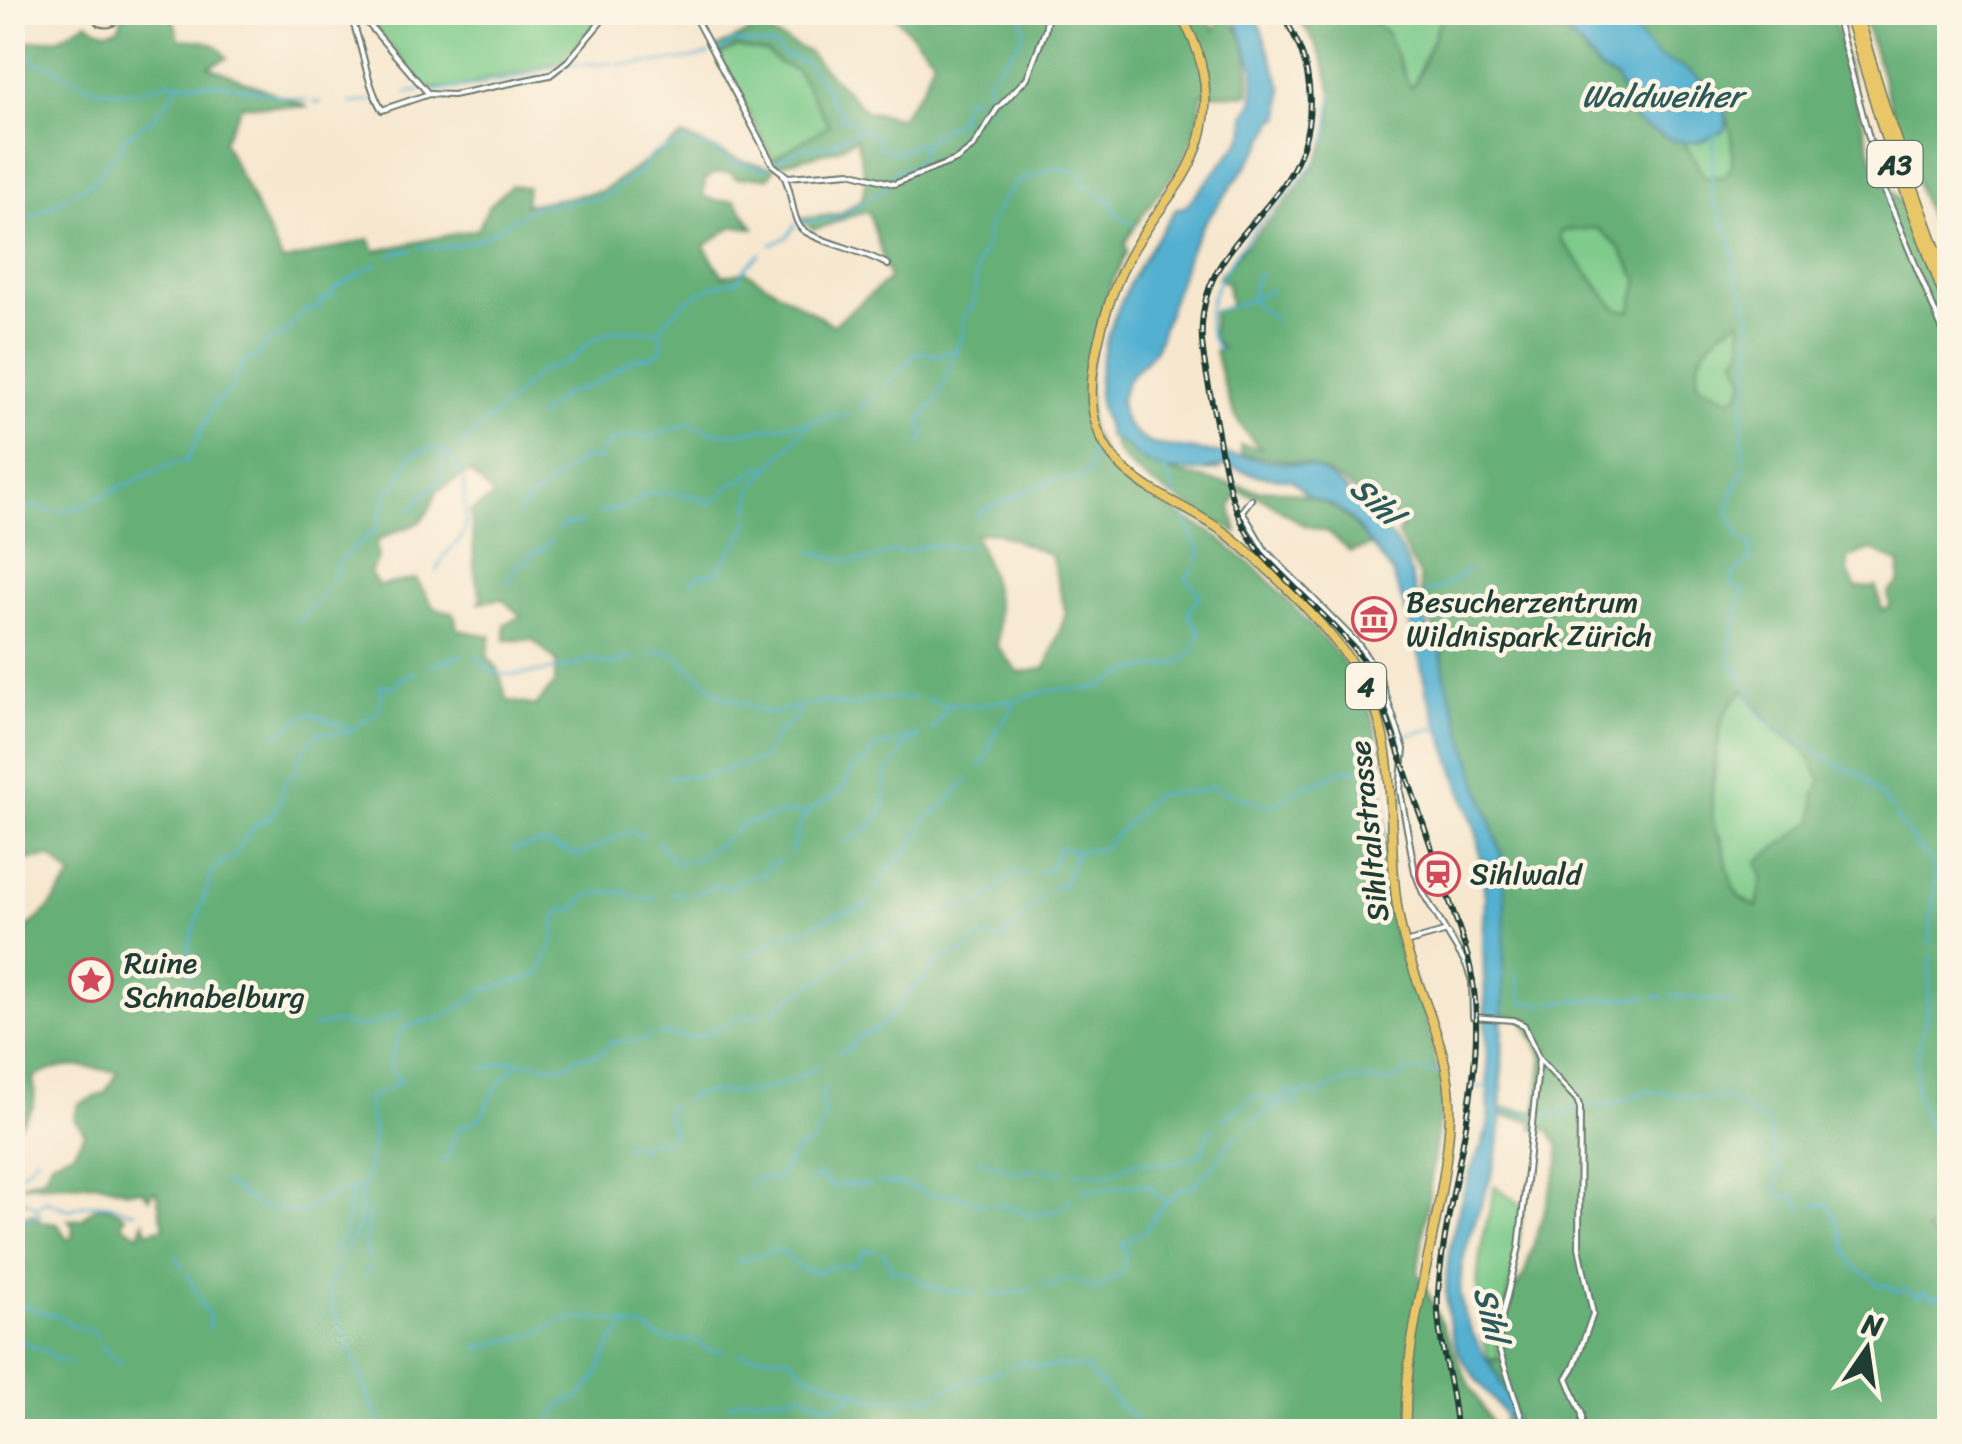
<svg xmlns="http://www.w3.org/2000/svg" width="1962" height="1444" viewBox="0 0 1962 1444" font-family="Sriracha,sans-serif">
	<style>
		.green { fill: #7ecb8b; stroke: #4e8460; stroke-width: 2.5 }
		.forest { fill: #66af77; stroke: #427656; stroke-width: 2.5; fill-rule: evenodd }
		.water { fill: #53b0d1; stroke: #397682; stroke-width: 2.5 }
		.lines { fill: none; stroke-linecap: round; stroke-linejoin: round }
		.stream { stroke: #53b0d1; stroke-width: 2.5 }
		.street-casing { stroke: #6b786a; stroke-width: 8 }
		.secondary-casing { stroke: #6b786a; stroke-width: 10 }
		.primary-casing { stroke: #6b786a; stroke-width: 11 }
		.highway-casing { stroke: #6b786a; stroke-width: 12 }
		.street { stroke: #fff; stroke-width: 4 }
		.secondary { stroke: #f6e9c3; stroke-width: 6 }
		.primary { stroke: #e9c769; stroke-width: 8 }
		.highway { stroke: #e9c769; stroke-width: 9 }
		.rail-casing { stroke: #1f3d34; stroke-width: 6 }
		.rail { stroke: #fcf5e5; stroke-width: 2.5; stroke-dasharray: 8; stroke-linecap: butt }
		.labels { text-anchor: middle; stroke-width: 9; stroke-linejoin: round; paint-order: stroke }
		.shield { fill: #fcf5e5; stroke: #617469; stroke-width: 2.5 }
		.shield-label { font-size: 28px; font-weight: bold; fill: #1f3d34 }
		.poi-label { font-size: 30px; fill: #1f3d34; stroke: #fcf5e5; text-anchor: start }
		.street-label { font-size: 30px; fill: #1f3d34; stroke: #fcf5e5 }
		.water-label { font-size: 32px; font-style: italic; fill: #2c5a5b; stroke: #fcf5e5 }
	</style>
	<rect width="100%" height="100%" fill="#fcf5e5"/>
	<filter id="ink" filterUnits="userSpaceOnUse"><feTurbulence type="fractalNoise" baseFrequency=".01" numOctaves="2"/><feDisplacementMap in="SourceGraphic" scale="20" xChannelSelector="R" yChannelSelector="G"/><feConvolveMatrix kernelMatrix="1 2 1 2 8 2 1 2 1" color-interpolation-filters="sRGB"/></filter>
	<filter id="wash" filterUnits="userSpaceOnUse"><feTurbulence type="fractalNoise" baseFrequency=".0048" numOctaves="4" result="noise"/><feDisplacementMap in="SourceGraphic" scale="40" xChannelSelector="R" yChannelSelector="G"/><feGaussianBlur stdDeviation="2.25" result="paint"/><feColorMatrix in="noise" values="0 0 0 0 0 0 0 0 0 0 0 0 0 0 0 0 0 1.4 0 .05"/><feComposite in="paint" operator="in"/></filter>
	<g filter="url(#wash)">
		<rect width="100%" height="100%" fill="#f7e7cf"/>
		<g class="green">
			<path d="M393 13H604L560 63C534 65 513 80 487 79 469 89 443 92 424 86L374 26Z"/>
			<polygon points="1363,13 1443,13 1413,86 1407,86 1387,33"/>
			<polygon points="737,47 768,53 779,63 798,71 830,125 773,159 718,56"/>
			<path d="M1727 117C1735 132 1737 162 1726 176L1705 178 1684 142 1702 141 1727 124Z"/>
			<polygon points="1598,228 1619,247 1639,280 1631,311 1617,309 1560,239 1562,231"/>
			<path d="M1741 319 1743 347 1736 358 1745 380 1739 394 1731 399 1699 384C1691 353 1716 333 1741 319Z"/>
			<polygon points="1744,689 1776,729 1803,748 1822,781 1815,794 1814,821 1757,862 1763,876 1757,907 1733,893 1722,839 1713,827 1712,793 1722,720 1730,705"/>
			<polygon points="1949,1054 1949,1158 1946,1158 1931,1092 1941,1083 1934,1065"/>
			<path d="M1495 1186 1523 1206 1518 1247 1497 1346 1499 1357 1489 1359C1468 1287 1479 1257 1495 1186Z"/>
			<polygon points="1935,1225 1949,1234 1949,1282 1942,1277 1946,1260 1925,1231"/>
		</g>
		<g class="forest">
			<path d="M123 13H172L179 39C199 40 216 39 227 58L208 66 308 107 242 105 223 141 283 262 369 239 375 251 478 229 488 207 511 185 527 187 525 205 602 191 683 136 739 160 774 168 769 177 737 178 730 172 715 173 705 180 703 196 717 201 735 200 754 228 734 226 704 246 723 276 745 271 833 325 889 279 869 212C848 213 834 226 813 229L799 219 840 214 862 199 866 180 856 138 838 149 777 165 773 159 829 125 797 71 779 63 768 53 737 47 718 56 714 49 759 28 808 52 866 111 899 118 922 88 934 59 892 13H1207L1214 30 1222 16C1249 29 1251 69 1249 95L1202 94C1197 168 1157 183 1125 243L1127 251 1109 289 1088 374 1090 428 1110 468 1129 487 1211 532 1264 575 1339 656 1361 690 1375 725 1382 760 1389 894 1395 936 1424 1009 1443 1093 1418 1271 1465 1376 1491 1422 1490 1431H13V1219L34 1214 41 1222 58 1224 67 1240 72 1237 73 1227 68 1220 83 1219C94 1202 109 1204 125 1216L122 1225 139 1235 144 1221 147 1232 164 1227 156 1192H152L149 1198 142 1190 128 1191 99 1183 20 1185 45 1176 51 1161 73 1152 85 1133 74 1119 79 1104 105 1093 118 1072C86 1066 62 1061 33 1078 39 1115 28 1108 13 1135V939L46 912 72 877 52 857 13 861V39L17 43 59 38 87 22C100 30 105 34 119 27ZM470 472 494 496 470 512C477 542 469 571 482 597L479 602 502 599 521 616 505 624V640H533L557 662 554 684 536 706 507 700 498 669 487 656 491 636 459 630 453 612 434 608 416 579 378 586 370 573 378 559 376 542C411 518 420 539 437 491ZM995 532 1051 555 1066 614 1046 668 1019 673 997 646C1002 602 991 574 975 534Z"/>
			<path d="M1292 13H1363L1387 33 1410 87 1415 84 1443 13H1542L1543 17 1573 38 1598 70 1616 79 1635 121 1670 139 1684 142 1705 178 1725 176C1733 167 1732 158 1732 147 1734 113 1709 82 1679 66 1673 62 1663 61 1658 57 1645 47 1632 27 1628 13H1832L1877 174 1903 205 1949 327 1950 1006 1942 1013 1949 1021 1950 1054 1935 1065 1942 1083 1931 1092 1946 1157 1949 1158V1234L1935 1225 1926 1231 1945 1249 1942 1277 1949 1282V1431H1518L1512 1405 1490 1361 1504 1358 1500 1344 1509 1296 1524 1275 1559 1163V1146L1549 1130 1533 1129 1534 1121 1502 1116V1108L1536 1112 1543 1058 1523 1019 1502 1014 1505 901 1501 854 1445 677 1442 649 1422 599 1419 576 1397 533 1402 530 1390 514 1383 518C1337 468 1307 461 1241 454L1240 445 1261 448C1231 425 1224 386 1215 351L1222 349 1212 337 1213 311 1230 306 1227 284 1218 278C1261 218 1351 164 1329 79 1322 54 1311 31 1292 13ZM1598 228 1619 247 1639 281 1631 311 1617 309 1560 239 1562 231ZM1740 319 1743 347 1736 357 1745 380 1739 394 1730 399 1699 384C1691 353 1716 333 1740 319ZM1873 550 1900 564 1899 583 1888 593 1890 608 1882 610 1876 587 1856 588 1848 572V557ZM1744 690 1776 729 1803 748 1822 781 1815 794 1814 821 1757 862 1763 876 1757 907C1730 899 1730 875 1724 851 1722 841 1715 832 1713 822 1709 792 1714 751 1722 721 1726 708 1735 699 1744 690Z"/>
			<polygon points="1862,13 1949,13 1949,274 1909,162"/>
			<path d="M1118 440 1145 462 1173 472 1262 491C1273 488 1283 491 1294 493 1334 502 1347 514 1371 546L1350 552 1330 533 1302 524 1264 499 1238 491 1231 507 1237 533C1206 513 1122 476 1113 442Z"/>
		</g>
		<g class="water">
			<path d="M1233 13H1262L1257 18 1282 87V117L1275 120 1262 145 1202 226 1189 252 1155 350C1147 362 1135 369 1128 380 1111 409 1126 432 1152 444L1314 467C1349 488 1375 515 1398 546 1409 561 1412 581 1417 597 1423 611 1427 618 1429 634L1439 642 1445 677 1501 854 1505 901 1501 1125C1499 1138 1498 1151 1495 1163 1483 1211 1449 1263 1464 1312 1477 1354 1513 1387 1518 1431H1501L1500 1425 1506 1420 1504 1414C1489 1392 1464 1368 1455 1344 1435 1289 1453 1223 1471 1170 1478 1149 1485 1145 1489 1121L1483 947 1485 896 1477 834 1427 693 1416 642 1392 572 1350 518 1333 505 1309 497 1292 480 1256 475 1229 466 1205 469 1221 470C1193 471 1165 475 1141 459 1130 451 1122 440 1108 437 1107 422 1098 408 1098 392 1100 325 1139 262 1176 209L1186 206 1239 143 1246 131 1245 115 1254 100V69Z"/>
			<path d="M1542 13H1628C1632 27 1647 49 1660 58 1667 62 1675 63 1682 67 1704 80 1733 103 1725 130L1702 141 1684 142 1670 139 1635 121 1616 79 1599 70 1583 48 1562 32 1552 33Z"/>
		</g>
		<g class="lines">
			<g class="stream">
				<path d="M715 50 726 49 731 41C746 43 759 45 775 46L786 58 791 55 797 61 803 60 828 91V98L841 112V119H850L876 137 880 148 898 153 916 143 924 146 935 133 959 121 964 98 975 97 981 105 988 103 987 80 1023 37 1024 12"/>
				<path d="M12 54 29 53 35 62C52 64 57 69 71 77 101 96 140 96 171 80 181 86 197 82 210 83 244 85 272 96 306 100"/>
				<path d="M617 64C633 65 697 60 709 54"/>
				<polyline points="567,65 611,63"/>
				<polyline points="434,91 483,85 487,82 503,82 555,66"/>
				<polyline points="406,93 419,91"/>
				<polyline points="314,102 321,103"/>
				<polyline points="350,103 371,101"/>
				<polyline points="1714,135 1711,201 1718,207 1728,232"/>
				<polyline points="1327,143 1332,93"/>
				<polyline points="776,161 802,148 834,145 837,140 861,130"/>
				<path d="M892 180 895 171C915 170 918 163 924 146"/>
				<path d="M802 221C819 223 825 217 838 218L886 187"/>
				<path d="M12 233C35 210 69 200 95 179 106 170 107 157 121 150L124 138C141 130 172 103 177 84"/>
				<polyline points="1730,238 1739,286"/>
				<polyline points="771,245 787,237 795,225"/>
				<polyline points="419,247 451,247 483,238 534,206 603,197 642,170 647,159 654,153 685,142 709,148 736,163 769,169"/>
				<polyline points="391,256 399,251 412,250"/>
				<path d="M1743 290C1765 343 1735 403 1744 458"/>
				<polyline points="1251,299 1256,277 1261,274"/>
				<polyline points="1250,300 1276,321"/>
				<polyline points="1213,311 1251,300 1272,289"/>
				<path d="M1219 350C1174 294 1282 204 1314 163"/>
				<path d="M885 385C899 375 906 359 920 351L939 356 958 348C965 336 962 328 965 316 969 303 971 315 974 302 978 283 972 262 987 247V229L1000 204 1019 181 1055 168 1072 170 1083 177 1086 184 1113 204 1118 215 1134 224"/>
				<polyline points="860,410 877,394"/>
				<polyline points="537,418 564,394 597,383 635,358 653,356 663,348 660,332"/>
				<path d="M919 443 925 436 920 423C926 411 939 399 943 388 948 374 949 361 958 349"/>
				<path d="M460 446 505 407 538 372 568 362 594 339 615 330 659 331C676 303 705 286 738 280L747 265 760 254"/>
				<polyline points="1164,465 1176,496"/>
				<polyline points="12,505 52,510"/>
				<path d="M60 511 77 508 171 464 187 461 214 404 231 390C233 377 243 360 257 356L266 344 287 332 304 311 320 307 322 299 331 296 335 288 376 264"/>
				<polyline points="411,511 422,496 440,481 442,459 446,453"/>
				<polyline points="749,512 752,488 811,422 828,416 850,415"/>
				<path d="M599 513 634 505 647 492 690 495 709 503C720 499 720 493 729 487 740 478 748 480 757 467L769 466"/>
				<path d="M518 514C533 490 562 479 581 458L596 461 610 441 635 435 646 438 690 423C728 446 771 423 811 422"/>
				<polyline points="1184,514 1201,555 1198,561"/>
				<polyline points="978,517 982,511 1052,480 1078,479 1090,471 1092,444"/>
				<polyline points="558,530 564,525 583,523"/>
				<path d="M1743 542C1720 507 1730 503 1744 466"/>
				<path d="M810 550C843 562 860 566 894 551 908 555 914 547 928 546 942 545 956 548 971 546"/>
				<polyline points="437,571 442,558 462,537 466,526 464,479 448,454"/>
				<path d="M691 583 700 575 718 572C726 552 743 541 749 520"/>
				<polyline points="331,584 337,563 377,528 387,493 399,482 410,455 432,448 447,452"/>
				<polyline points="507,584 517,564 526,563 533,553 541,551 551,541"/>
				<polyline points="1429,592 1447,585 1468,570"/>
				<polyline points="1423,594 1426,593"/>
				<polyline points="296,622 325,591"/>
				<polyline points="650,654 673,653 719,694 768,713 778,714 786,709 824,702 854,708 866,700 914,697"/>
				<path d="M475 656C481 660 487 669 494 672 510 680 576 667 593 659L611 665 635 656"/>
				<polyline points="430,666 462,655"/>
				<polyline points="1745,681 1730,661 1737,611 1744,591 1732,585 1733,575 1751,559 1750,544 1746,545"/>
				<polyline points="1750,688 1752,702 1762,718 1836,764 1863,776 1892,809"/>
				<polyline points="927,699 948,706"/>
				<path d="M932 730 948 706C958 704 964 705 973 706 989 706 998 698 1014 702 1030 695 1049 690 1067 689 1075 688 1082 691 1090 689 1106 686 1118 675 1133 671 1165 662 1190 673 1200 632L1188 613 1200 594 1186 578 1195 568"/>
				<polyline points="276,736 310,713 350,729"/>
				<polyline points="1403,736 1440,727"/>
				<path d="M981 767C991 752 989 746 995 733 1000 722 1010 716 1014 703"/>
				<path d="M668 778C686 773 697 778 708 775 726 770 747 764 764 758L773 738 797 716 798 709"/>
				<polyline points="1895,815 1922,853 1927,855 1935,875 1930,944"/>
				<polyline points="734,833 739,825 793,812 805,815"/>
				<polyline points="657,841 675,863 696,859 728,838"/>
				<polyline points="847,842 869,827 884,810 887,771 893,768 903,748 918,737"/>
				<polyline points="512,850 542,843 579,856 626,832 644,836"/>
				<path d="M791 852C796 841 799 824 805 815 817 799 844 801 849 772L867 760 874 749 919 735"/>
				<polyline points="1039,872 1050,869 1059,847 1077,851 1102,849 1154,795 1205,790 1212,785 1225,793 1262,804 1277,804 1309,783 1314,785 1347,768 1358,771 1382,755"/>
				<polyline points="1051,889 1064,884 1076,852"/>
				<polyline points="876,891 892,865 911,846 926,819 944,806 968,780"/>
				<polyline points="670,893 682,894"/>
				<polyline points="690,895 717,885 730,889 735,882 763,874 766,867 780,860"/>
				<polyline points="742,954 751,955 784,933 799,933 833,915 866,907 869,902"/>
				<polyline points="1931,954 1928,1009 1917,1058 1916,1093 1940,1156 1950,1168"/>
				<polyline points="1516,973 1521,1000 1527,1004"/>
				<path d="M190 977 189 945 213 871 224 860H230L256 824 269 819 281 799 286 779 297 771 300 756 320 731C351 741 354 725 379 711L382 695 380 687 383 685 394 688 400 679 415 672"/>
				<polyline points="1670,995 1733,1003"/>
				<polyline points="1655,997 1663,996"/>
				<polyline points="1572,1001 1645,997"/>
				<polyline points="1529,1003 1547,1004"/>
				<polyline points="1553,1003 1568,1001 1565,1002"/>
				<polyline points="772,1011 837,968 854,951 874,941 886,940 936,911 984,902 1010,876 1027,873"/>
				<path d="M312 1027 339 1022C359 1034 380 1022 399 1013L404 1014"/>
				<path d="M658 1034C671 1035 689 1040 700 1036 721 1028 740 1013 763 1015"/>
				<path d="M837 1053 850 1049 857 1038 876 1029 888 1019 912 988 922 982 937 962 964 952 980 936 998 940C1015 930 1027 912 1041 897"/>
				<polyline points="483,1069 509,1061 518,1062"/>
				<polyline points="1418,1070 1442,1074"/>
				<polyline points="1475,1087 1489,1087"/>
				<path d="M385 1091 401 1081 389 1067 395 1044 405 1027 443 1017 485 990 539 975C546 955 558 941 556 918L563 908 575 910C587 887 605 893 626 892L630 897 655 899"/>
				<path d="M1321 1094C1337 1078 1367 1077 1386 1084L1412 1070"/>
				<path d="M684 1100C706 1087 728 1095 753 1092 774 1089 802 1077 819 1065"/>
				<path d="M1582 1106 1611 1105 1648 1091 1712 1099 1728 1098C1740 1112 1757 1113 1770 1126 1769 1139 1776 1149 1773 1161L1780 1167 1776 1188 1781 1197H1796L1799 1206 1804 1208"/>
				<polyline points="1499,1111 1531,1115"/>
				<polyline points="1536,1115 1564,1116 1577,1107"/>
				<polyline points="1223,1120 1251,1098 1263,1096 1272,1103 1284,1098 1288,1092 1300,1094"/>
				<polyline points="1251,1124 1271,1108 1298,1103 1300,1094 1306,1091 1316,1095"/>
				<polyline points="12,1136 20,1123"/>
				<polyline points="622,1149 629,1143 641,1149 647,1140 667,1141 674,1132 665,1114 672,1104"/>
				<polyline points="980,1159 1017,1173 1036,1169"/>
				<path d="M442 1162 449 1156 451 1143 460 1127C485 1120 483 1115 492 1095 497 1084 511 1072 518 1062L565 1066 578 1056C593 1057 603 1055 611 1042L644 1040 649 1035"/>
				<polyline points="31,1163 37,1156"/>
				<polyline points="1046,1170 1064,1172"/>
				<polyline points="1076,1173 1109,1174 1134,1162 1170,1163 1195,1157 1202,1152 1205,1139 1214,1127"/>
				<polyline points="12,1180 30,1165"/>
				<path d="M223 1182 260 1207 301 1214C319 1200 337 1192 360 1187"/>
				<polyline points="880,1183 901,1184 933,1196 955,1194 986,1206"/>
				<polyline points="810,1184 818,1175 831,1186 871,1184"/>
				<polyline points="748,1185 757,1178 777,1179 799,1148 812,1144 825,1116 821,1099 826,1088"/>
				<path d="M1081 1190C1108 1191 1121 1186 1146 1184L1166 1202"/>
				<polyline points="12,1193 36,1207 41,1216"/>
				<polyline points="994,1204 1012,1207 1031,1216 1058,1210"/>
				<path d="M1814 1205 1830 1204C1833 1217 1839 1224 1842 1234 1846 1245 1846 1255 1854 1265 1863 1276 1872 1273 1878 1286L1887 1285 1896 1292 1906 1289 1917 1296 1926 1292 1931 1297 1941 1296 1946 1289 1950 1293"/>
				<path d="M36 1207 46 1201 70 1210C80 1204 99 1203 111 1205 121 1206 124 1212 135 1212"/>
				<polyline points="1062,1209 1071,1198"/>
				<polyline points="12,1222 36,1217"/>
				<polyline points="882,1253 887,1257 892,1271 902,1271 939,1290 975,1293"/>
				<polyline points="330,1254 345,1232 352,1191"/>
				<polyline points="176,1255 183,1268"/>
				<polyline points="342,1259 360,1223 362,1187 367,1179 373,1132 367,1099 380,1092"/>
				<polyline points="368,1261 365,1241 370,1208"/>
				<polyline points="738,1261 776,1250 786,1253 799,1268 821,1273 828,1267 855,1264 866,1250 874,1251"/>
				<polyline points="337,1266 329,1283 329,1296 383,1432"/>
				<polyline points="187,1274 197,1293"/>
				<polyline points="365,1277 370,1267"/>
				<polyline points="1045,1286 1059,1283 1064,1279 1084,1283 1092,1290 1122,1273 1126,1254 1122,1244 1147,1229 1157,1212 1180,1189 1193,1186 1212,1168 1232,1139 1241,1134"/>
				<polyline points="988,1294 993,1295"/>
				<polyline points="997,1296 1016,1291 1023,1293 1034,1286"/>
				<polyline points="198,1297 210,1319 208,1328"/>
				<path d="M12 1304 20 1302C32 1313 48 1310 60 1318 72 1326 76 1329 91 1330L98 1338"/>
				<path d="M12 1337C22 1337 29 1349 46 1350L55 1360 72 1363"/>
				<polyline points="100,1345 113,1358 123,1362"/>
				<path d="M477 1348 539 1333 564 1319 571 1322 581 1317C598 1322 613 1316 629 1326"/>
				<polyline points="740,1354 789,1357 806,1373 874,1399 935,1397 951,1387 1000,1371"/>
				<path d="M1012 1367 1024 1361 1041 1368 1057 1365 1088 1368 1090 1375C1107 1386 1114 1405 1134 1416L1135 1432"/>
				<path d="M729 1406 740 1399 795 1396 801 1393C823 1405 835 1412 854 1393"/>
				<path d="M543 1432C553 1417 560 1400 579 1398 584 1392 591 1386 595 1379 607 1359 608 1339 629 1326L645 1328 663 1340 696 1341 708 1350 723 1352"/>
			</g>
		</g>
	</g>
	<g filter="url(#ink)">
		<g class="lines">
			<g class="street-casing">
				<g id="street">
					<path d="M349 12C363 44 365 81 382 110L429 94 453 95 550 75 569 60 609 12"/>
					<polyline points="358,12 427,92"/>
					<polyline points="692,12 773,165 788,177 850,172 894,184 956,160 973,147 997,109 1027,78 1045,31 1048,12"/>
					<polyline points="1835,12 1881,182 1950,348"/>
					<path d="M783 174C793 191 790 212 800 227 809 240 867 251 888 265"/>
					<polyline points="1251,499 1242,511 1265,550 1359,645 1380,678 1404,749 1400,791 1415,872 1423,893 1466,964 1472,981 1473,1017 1513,1020 1524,1025 1539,1059 1577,1100 1580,1108 1579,1247 1593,1314 1574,1367 1567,1378 1582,1414 1582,1432"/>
					<polyline points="1405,943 1444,932"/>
					<polyline points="1526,1432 1498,1346 1499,1329 1519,1247 1539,1059"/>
				</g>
			</g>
			<g class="secondary-casing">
				<path id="secondary" d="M92 12 99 22C109 26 116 22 119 12"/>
			</g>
			<g class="primary-casing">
				<path id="primary" d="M1178 12C1212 64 1215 124 1183 177 1167 202 1148 224 1133 250 1110 289 1086 365 1093 411 1104 483 1178 497 1228 535 1269 567 1339 637 1363 681 1405 759 1382 849 1402 932 1417 995 1453 1049 1450 1116 1445 1222 1402 1325 1406 1432"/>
			</g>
			<g class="highway-casing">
				<g id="highway">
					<polyline points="1848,12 1886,138 1950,312"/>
					<polyline points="1856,12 1888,118 1950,289"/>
				</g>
			</g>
			<use href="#street" class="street"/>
			<use href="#secondary" class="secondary"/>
			<use href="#primary" class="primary"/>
			<use href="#highway" class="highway"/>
			<g class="rail-casing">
				<g id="rail">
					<path d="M1280 12C1317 64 1321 130 1284 184 1245 238 1198 267 1202 341 1204 367 1210 392 1215 417 1224 465 1229 514 1261 553 1297 595 1346 628 1373 677L1465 946"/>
					<path d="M1456 1432C1455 1385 1435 1341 1438 1294 1445 1183 1503 1044 1461 936"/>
				</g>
			</g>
			<use href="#rail" class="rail"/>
		</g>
	</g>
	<defs>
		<g id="museum-ring" transform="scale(2.25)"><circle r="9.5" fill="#fcf5e5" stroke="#d1495b" stroke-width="1.5"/><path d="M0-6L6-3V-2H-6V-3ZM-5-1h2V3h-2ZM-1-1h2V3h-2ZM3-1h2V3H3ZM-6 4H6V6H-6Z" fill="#d1495b"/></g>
		<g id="station-ring" transform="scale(2.25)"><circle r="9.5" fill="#fcf5e5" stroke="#d1495b" stroke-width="1.5"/><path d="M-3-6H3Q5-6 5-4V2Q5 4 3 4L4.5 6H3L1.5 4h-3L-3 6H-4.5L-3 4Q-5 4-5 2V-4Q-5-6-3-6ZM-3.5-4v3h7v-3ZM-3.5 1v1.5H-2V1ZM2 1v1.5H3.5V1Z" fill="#d1495b"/></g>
		<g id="sight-ring" transform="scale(2.25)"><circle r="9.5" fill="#fcf5e5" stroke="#d1495b" stroke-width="1.5"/><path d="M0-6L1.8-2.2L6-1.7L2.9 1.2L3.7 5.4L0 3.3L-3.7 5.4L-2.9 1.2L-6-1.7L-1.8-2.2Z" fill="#d1495b"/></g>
	</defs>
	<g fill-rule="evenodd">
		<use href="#museum-ring" x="1374" y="619"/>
		<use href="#station-ring" x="1438" y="874"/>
		<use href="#sight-ring" x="91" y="980"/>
	</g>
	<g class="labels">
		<g class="shield">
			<rect x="1867.5" y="141" width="55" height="46" rx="8"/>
			<rect x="1346" y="663" width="40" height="46" rx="8"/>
		</g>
		<g class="shield-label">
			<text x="1895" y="174">A3</text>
			<text x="1366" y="696">4</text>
		</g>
		<g class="poi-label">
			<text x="1406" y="612">Besucherzentrum<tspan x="1406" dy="34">Wildnispark Zürich</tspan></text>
			<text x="1470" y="884">Sihlwald</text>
			<text x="124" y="973">Ruine<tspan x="124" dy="34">Schnabelburg</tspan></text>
		</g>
		<g class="street-label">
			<text transform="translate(1369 831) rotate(-96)" y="10">Sihltalstrasse</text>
		</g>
		<g class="water-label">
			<text x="1662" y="107">Waldweiher</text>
			<text transform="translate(1376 501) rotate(42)" y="11">Sihl</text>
			<text transform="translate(1491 1314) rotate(76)" y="11">Sihl</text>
		</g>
	</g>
	<rect width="1962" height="1444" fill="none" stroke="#fcf5e5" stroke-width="50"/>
	<g transform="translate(1867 1349) rotate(13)" stroke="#fcf5e5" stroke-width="8" paint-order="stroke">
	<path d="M0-8L18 38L0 25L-18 38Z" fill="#1f3d34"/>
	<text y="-15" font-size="28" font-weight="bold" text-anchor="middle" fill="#1f3d34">N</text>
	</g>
</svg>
